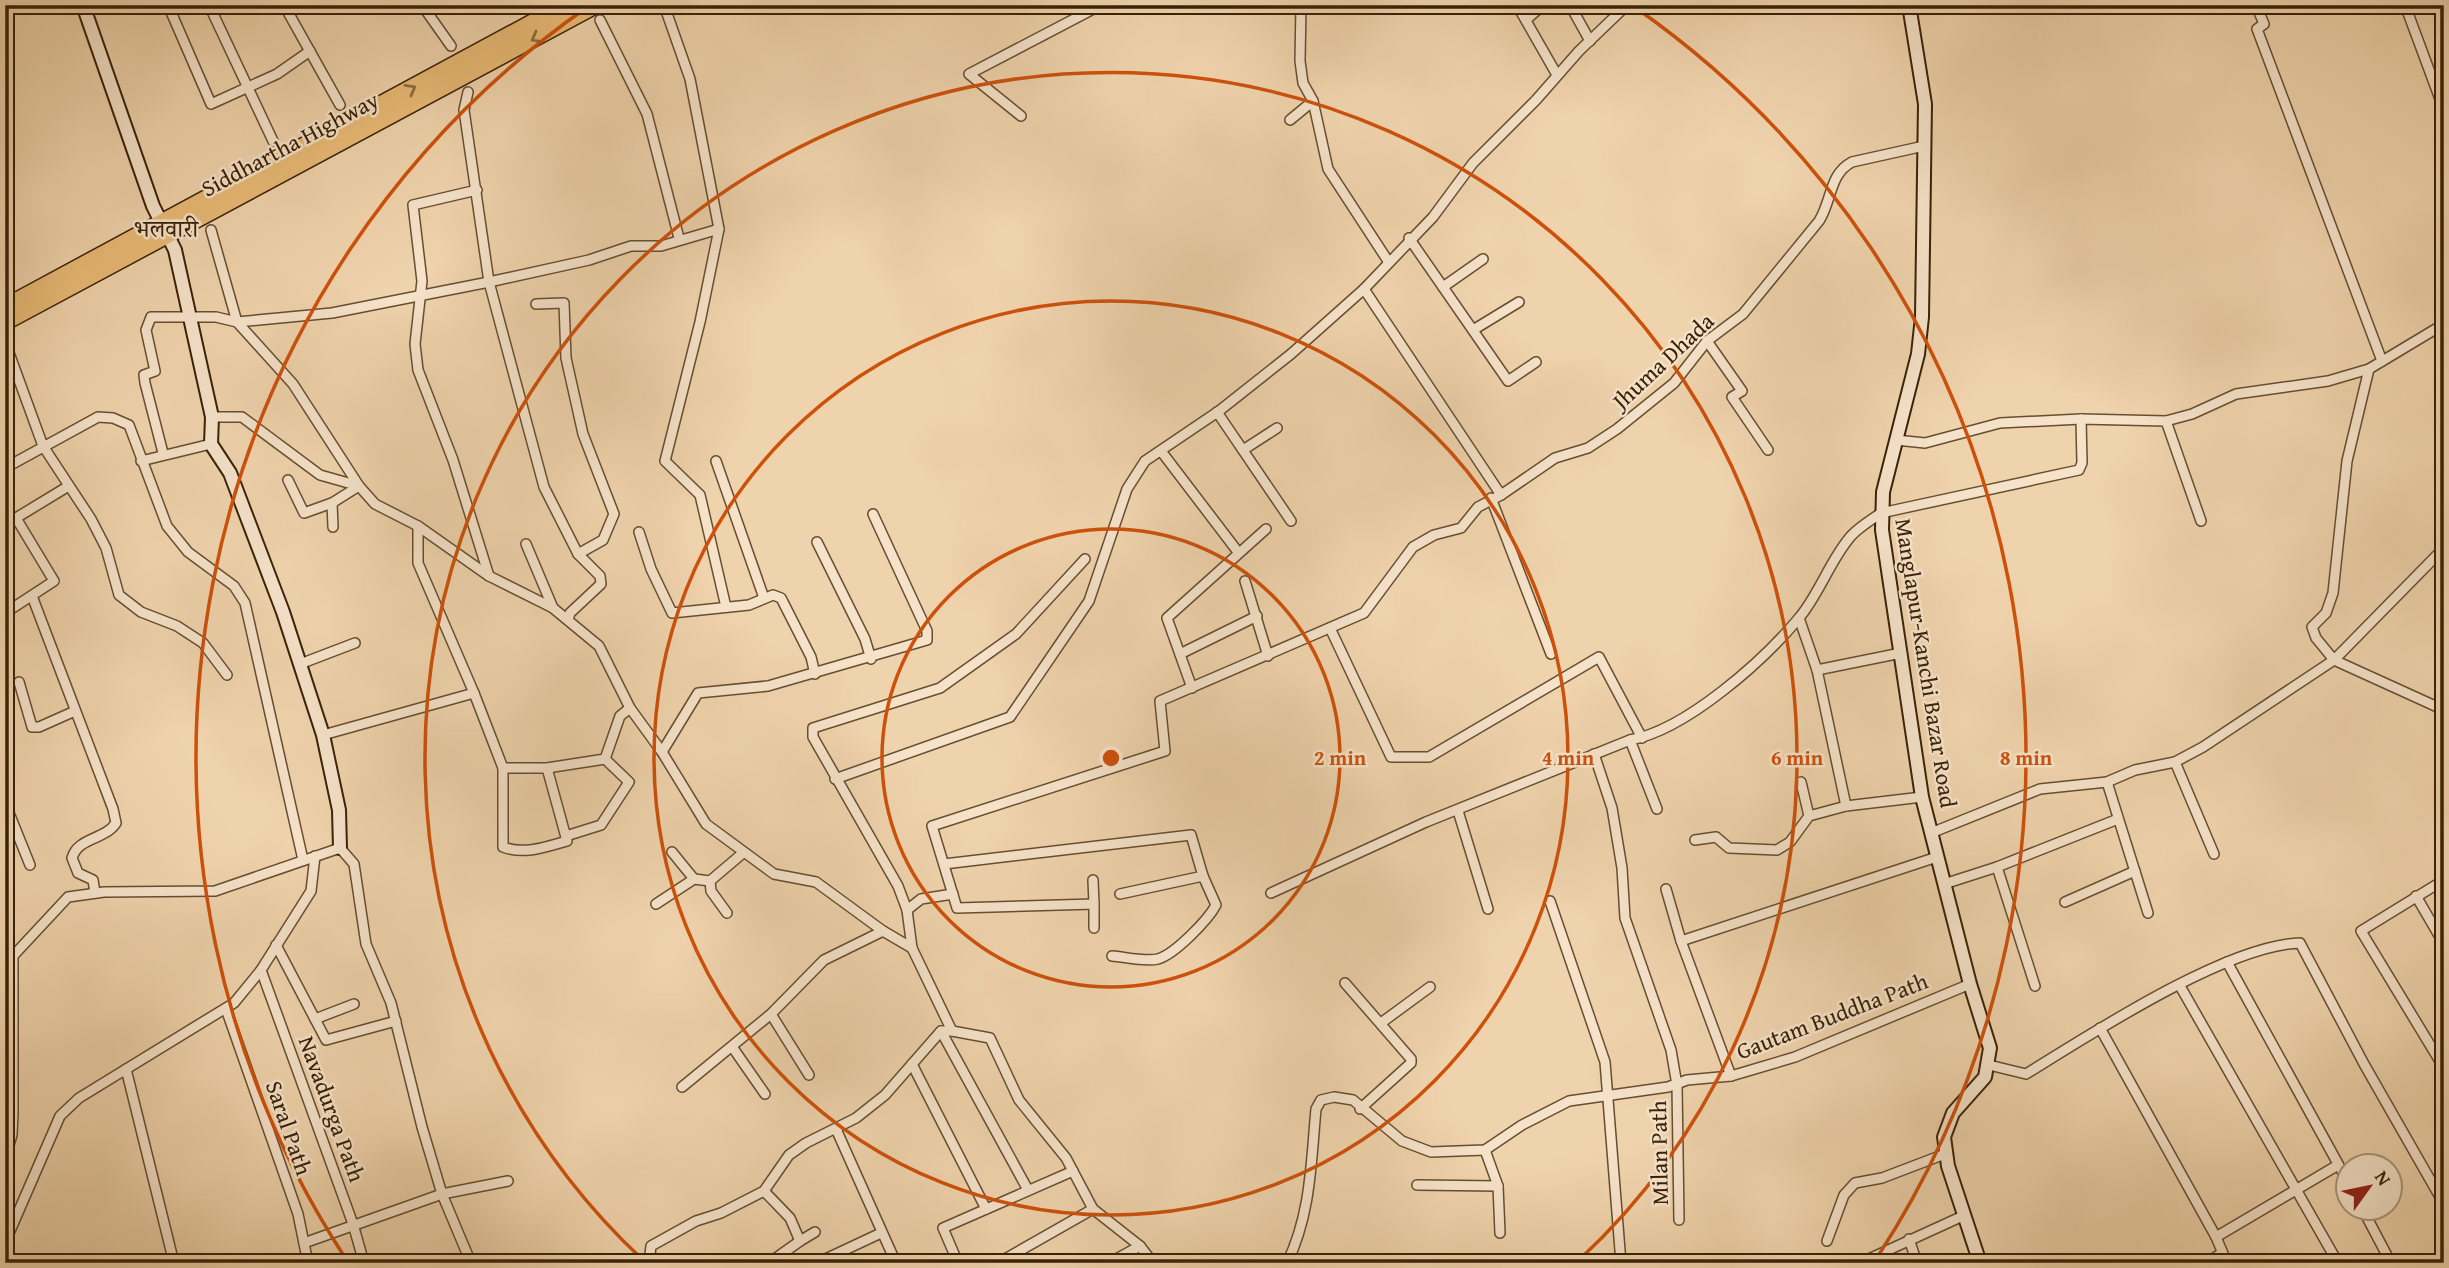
<svg xmlns="http://www.w3.org/2000/svg" width="2449" height="1268" viewBox="0 0 2449 1268" font-family="'Gentium Book Plus','Noto Serif Devanagari',serif">
	<style>
		.lines { fill: none; stroke-linecap: round; stroke-linejoin: round }
		.street-casing { stroke: #664e30; stroke-width: 12 }
		.secondary-casing { stroke: #392207; stroke-width: 16 }
		.highway-casing { stroke: #392207; stroke-width: 19 }
		.street { stroke: #f5e2c9; stroke-width: 9 }
		.secondary { stroke: #f5e2c9; stroke-width: 12 }
		.highway { stroke: #e8ba76; stroke-width: 16 }
		.oneway { stroke: #906e3e }
		.ring { fill: none; stroke: #ce510b; stroke-width: 3.5 }
		.labels { text-anchor: middle; stroke-width: 5; stroke-linejoin: round; paint-order: stroke }
		.street-label { font-size: 23px; fill: #392207; stroke: #f5e2c9 }
		.neighbourhood-label { font-size: 24px; fill: #392207; stroke: #f5e2c9 }
		.centre { fill: #ce510b; stroke: #f5e2c9; stroke-width: 3.5 }
		.ring-label { font-size: 21px; text-anchor: middle; font-weight: bold; fill: #ce510b; stroke: #f5e2c9; stroke-width: 5; stroke-linejoin: round; paint-order: stroke }
	</style>
	<rect width="100%" height="100%" fill="#efd3ac"/>
	<filter id="stains"><feTurbulence type="fractalNoise" baseFrequency=".00286" numOctaves="4"/><feColorMatrix values="0 0 0 0 .2 0 0 0 0 .09 0 0 0 0 .02 0 0 0 .5 -.17"/></filter>
	<radialGradient id="worn" r=".72"><stop offset=".6" stop-color="#630" stop-opacity="0"/><stop offset="1" stop-color="#630" stop-opacity=".3"/></radialGradient>
	<g class="lines">
		<g class="street-casing">
			<g id="street">
				<polyline points="168,5 211,104 277,74 310,51"/>
				<polyline points="209,5 273,141"/>
				<polyline points="284,5 340,105"/>
				<polyline points="422,5 451,46"/>
				<polyline points="664,5 690,79 719,229 700,322 665,461 700,495 726,607"/>
				<polyline points="1301,5 1300,61 1303,83 1313,101 1328,169 1388,261"/>
				<polyline points="1517,5 1557,75"/>
				<polyline points="1570,5 1590,41"/>
				<polyline points="2256,5 2264,24 2257,29 2382,361"/>
				<polyline points="2405,5 2444,110"/>
				<polyline points="1909,9 1929,5"/>
				<polyline points="600,20 647,114 679,238"/>
				<polyline points="1526,20 1543,5"/>
				<polyline points="468,92 464,110 489,282 544,487 578,554 600,576 601,584 570,613 568,620"/>
				<polyline points="1021,116 969,74 1101,5"/>
				<polyline points="1290,120 1313,101"/>
				<polyline points="477,190 413,205 422,281 415,344 418,370 453,460 489,576"/>
				<polyline points="211,230 237,322 293,384 359,486 332,503 304,513 288,480"/>
				<polyline points="1409,238 1508,381 1536,362"/>
				<polyline points="1443,287 1483,259"/>
				<polyline points="1364,289 1501,495"/>
				<polyline points="536,304 564,303 566,358 583,434 614,514 603,540 578,554"/>
				<polyline points="1473,330 1519,302"/>
				<polyline points="1707,341 1742,391 1732,397 1768,450"/>
				<polyline points="8,350 43,446 91,519 106,548 119,595 141,612 177,626 203,643 227,675"/>
				<polyline points="2369,369 2347,461 2333,593 2326,613 2312,627 2316,638 2334,660 2444,710"/>
				<polyline points="1217,412 1291,521"/>
				<polyline points="212,417 242,417 320,475 359,486 375,504 418,526 489,576 553,608 599,646 630,708 662,752 706,824 774,874 816,882 883,931 912,948"/>
				<polyline points="2166,421 2201,521"/>
				<polyline points="1896,440 1925,443 2000,423 2081,419 2166,421 2192,414 2236,394 2328,381 2369,369 2444,324"/>
				<polyline points="1243,450 1277,428"/>
				<polyline points="1161,451 1238,552"/>
				<polyline points="163,453 145,383 144,375 155,371 146,330 151,317 216,317 237,322 332,313 489,282 589,260 631,246 661,246 719,229"/>
				<polyline points="141,461 211,444"/>
				<polyline points="716,461 764,598"/>
				<polyline points="5,468 98,417 113,418 129,425 167,526 188,552 234,586 245,603 303,860"/>
				<polyline points="1491,498 1551,654"/>
				<polyline points="332,503 333,527"/>
				<polyline points="639,532 651,569 672,613 749,605 773,595 781,598 811,657 815,674"/>
				<polyline points="817,542 865,639 871,659"/>
				<polyline points="526,544 553,608"/>
				<polyline points="1085,559 1016,634 940,688 813,728 813,737 898,886 907,910 912,948 952,1031 990,1038 1019,1100 1066,1158 1093,1209 1140,1246 1153,1263"/>
				<polyline points="1245,581 1268,656"/>
				<path d="M32 596 113 809 116 823C105 840 78 837 72 858L78 873 93 880 95 893"/>
				<polyline points="5,613 54,581 16,518 67,487"/>
				<polyline points="1799,618 1817,670 1901,653"/>
				<polyline points="1330,628 1391,757 1429,757 1599,657 1642,738"/>
				<polyline points="1180,654 1257,616"/>
				<polyline points="300,664 355,643"/>
				<polyline points="1817,670 1846,806"/>
				<polyline points="19,682 32,727 39,727 75,711"/>
				<polyline points="1192,688 1167,618 1266,529"/>
				<polyline points="474,693 503,768 547,768 605,759 620,716 630,708"/>
				<polyline points="323,735 474,693 418,563 418,526"/>
				<polyline points="1630,740 1657,809"/>
				<polyline points="662,752 698,693 768,686 927,640 927,631 873,514"/>
				<polyline points="1594,754 1612,808 1622,868 1625,918 1671,1050 1677,1085 1679,1220"/>
				<polyline points="2175,762 2214,854"/>
				<path d="M503 768V847C524 855 546 847 567 841L547 768"/>
				<polyline points="835,779 1010,717 1089,601 1127,489 1145,461 1219,411 1291,354 1364,289 1433,217 1473,163 1536,100 1579,51 1627,5"/>
				<polyline points="1801,782 1809,816"/>
				<polyline points="2107,782 2148,913"/>
				<polyline points="5,803 30,865"/>
				<polyline points="1458,811 1488,909"/>
				<polyline points="1931,833 2040,789 2107,782 2135,770 2175,762 2203,747 2334,660 2444,548"/>
				<polyline points="566,836 601,825 629,782 605,759"/>
				<polyline points="1695,840 1716,837 1729,848 1777,850 1790,842 1809,816 1846,806 1922,797"/>
				<polyline points="672,852 694,879"/>
				<polyline points="944,864 1191,835 1203,876 1120,894"/>
				<polyline points="1997,867 2035,986"/>
				<polyline points="1093,880 1094,904"/>
				<polyline points="2444,880 2361,931 2444,1068"/>
				<polyline points="710,881 711,891 727,913"/>
				<polyline points="1944,884 1997,867 2118,819"/>
				<polyline points="1666,889 1681,941 1731,1076"/>
				<path d="M1271 893 1426 822 1630 740C1686 730 1763 661 1799 618 1820 593 1830 560 1851 536 1859 527 1871 520 1881 513L2079 470 2082 463 2081 419"/>
				<polyline points="2416,896 2444,944"/>
				<polyline points="1550,901 1605,1062 1621,1263"/>
				<polyline points="2065,902 2135,871"/>
				<polyline points="656,904 694,879 710,881 743,853"/>
				<polyline points="907,910 921,899 953,894"/>
				<path d="M1094 928V904L957 908 932 826 1165 751 1160 701 1364 613 1413 547 1434 535 1461 528 1478 507 1501 495 1555 458 1588 448 1617 429 1674 383 1707 341 1743 314 1819 221C1832 201 1829 174 1852 162L1924 146"/>
				<polyline points="1681,941 1937,857"/>
				<polyline points="276,945 326,1040 396,1021"/>
				<polyline points="13,956 68,897 104,892 215,891 340,848 354,864 366,944 391,1003 422,1127 442,1194 471,1263"/>
				<path d="M1112 956C1125 957 1145 962 1158 959 1175 954 1208 920 1216 905L1203 876"/>
				<polyline points="5,960 13,956 13,1113 12,1135 5,1158"/>
				<polyline points="2227,962 2348,1182"/>
				<polyline points="261,970 353,1224 364,1263"/>
				<polyline points="1345,983 1411,1059 1411,1063 1360,1109"/>
				<polyline points="2180,986 2338,1263"/>
				<polyline points="226,1009 298,1214 308,1263"/>
				<polyline points="771,1014 809,1075"/>
				<polyline points="315,1019 354,1004"/>
				<polyline points="1381,1023 1430,987"/>
				<polyline points="2100,1028 2216,1237 2227,1263"/>
				<polyline points="941,1031 1028,1190"/>
				<polyline points="733,1048 765,1094"/>
				<polyline points="912,1064 986,1209"/>
				<path d="M1989 1065 2026 1074C2091 1034 2227 945 2300 943L2364 1064 2444 1204"/>
				<polyline points="126,1069 174,1263"/>
				<polyline points="682,1087 771,1014 824,960 883,931"/>
				<polyline points="836,1129 896,1263"/>
				<polyline points="1485,1150 1498,1186 1500,1233"/>
				<polyline points="1417,1185 1498,1186"/>
				<polyline points="764,1191 790,1218 800,1241 815,1232"/>
				<polyline points="2362,1208 2391,1263"/>
				<polyline points="5,1232 10,1231 60,1116 79,1098 234,1003 261,970 311,891 315,856"/>
				<polyline points="2216,1237 2338,1165"/>
				<polyline points="1909,1239 1917,1263"/>
				<polyline points="1827,1241 1844,1195 1855,1183 1882,1178 1945,1154"/>
				<polyline points="304,1243 442,1194 508,1181"/>
				<polyline points="649,1263 651,1246 696,1221 721,1213 764,1191 789,1155 806,1143 856,1118 885,1095 941,1031 952,1031"/>
				<polyline points="769,1263 800,1241"/>
				<polyline points="817,1263 881,1233"/>
				<polyline points="958,1263 943,1228 1073,1171"/>
				<polyline points="998,1263 1093,1209"/>
				<polyline points="1109,1263 1140,1246"/>
				<path d="M1287 1263C1311 1214 1311 1162 1316 1109L1321 1100 1334 1097 1353 1100 1402 1141 1431 1152 1485 1150 1522 1125 1569 1101 1668 1087 1687 1080 1731 1076 1795 1057 1970 984"/>
				<polyline points="1860,1263 1965,1215"/>
				<polyline points="2206,1263 2222,1253"/>
			</g>
		</g>
		<g class="secondary-casing">
			<g id="secondary">
				<polyline points="83,5 153,206 175,250 212,417 211,444 230,473 283,612 323,735 339,810 340,848"/>
				<polyline points="1909,5 1925,104 1922,317 1918,354 1883,492 1882,530 1922,797 1970,984 1990,1048 1985,1077 1953,1113 1944,1137 1948,1166 1980,1263"/>
			</g>
		</g>
		<g class="highway-casing">
			<g id="highway">
				<polyline points="5,307 565,5"/>
				<polyline points="5,322 596,5"/>
			</g>
		</g>
		<use href="#street" class="street"/>
		<use href="#secondary" class="secondary"/>
		<use href="#highway" class="highway"/>
	</g>
	<defs><path id="oneway-chevron" d="M-2-3.5L2.5 0L-2 3.5" fill="none" stroke-width="1.6" stroke-linecap="round" stroke-linejoin="round" transform="scale(1.75)"/></defs>
	<g class="oneway">
		<use href="#oneway-chevron" transform="translate(536 38) rotate(151)"/>
		<use href="#oneway-chevron" transform="translate(411 89) rotate(-29)"/>
	</g>
	<g class="ring">
		<circle cx="1111" cy="758" r="229"/>
		<circle cx="1111" cy="758" r="457"/>
		<path d="M643 1260A686 686 0 1 1 1579 1260"/>
		<path d="M344 1256A915 915 0 0 1 586 8M1636 8A915 915 0 0 1 1878 1256"/>
	</g>
	<g class="labels">
		<g class="street-label">
			<text transform="translate(290 144) rotate(-28)" y="8">Siddhartha Highway</text>
			<text transform="translate(1663 361) rotate(-43)" y="8">Jhuma Dhada</text>
			<text transform="translate(1926 663) rotate(81)" y="8">Manglapur-Kanchi Bazar Road</text>
			<text transform="translate(1832 1016) rotate(-21)" y="8">Gautam Buddha Path</text>
			<text transform="translate(332 1109) rotate(70)" y="8">Navadurga Path</text>
			<text transform="translate(289 1128) rotate(71)" y="8">Saral Path</text>
			<text transform="translate(1659 1153) rotate(-91)" y="8">Milan Path</text>
		</g>
		<g class="neighbourhood-label">
			<text x="166" y="237">भलवारी</text>
		</g>
	</g>
	<circle cx="1111" cy="758" r="10" class="centre"/>
	<g class="ring-label">
		<text x="1340" y="765">2 min</text>
		<text x="1568" y="765">4 min</text>
		<text x="1797" y="765">6 min</text>
		<text x="2026" y="765">8 min</text>
	</g>
	<rect width="2449" height="1268" fill="none" stroke="#efd3ac" stroke-width="28"/>
	<rect x="7" y="7" width="2435" height="1254" fill="none" stroke="#392207" stroke-width="3.5"/>
	<rect x="14" y="14" width="2421" height="1240" fill="none" stroke="#392207" stroke-width="2"/>
	<g transform="translate(2369 1187) rotate(57)"><circle r="33" fill="#f5e2c9" stroke="#aa957b" stroke-width="2"/>
	<path d="M0-5L12 26L0 18L-12 26Z" fill="#8f2418"/>
	<text y="-10" font-size="19" font-weight="bold" text-anchor="middle" fill="#392207">N</text>
	</g>
	<rect width="100%" height="100%" filter="url(#stains)"/>
	<rect width="100%" height="100%" fill="url(#worn)"/>
</svg>
